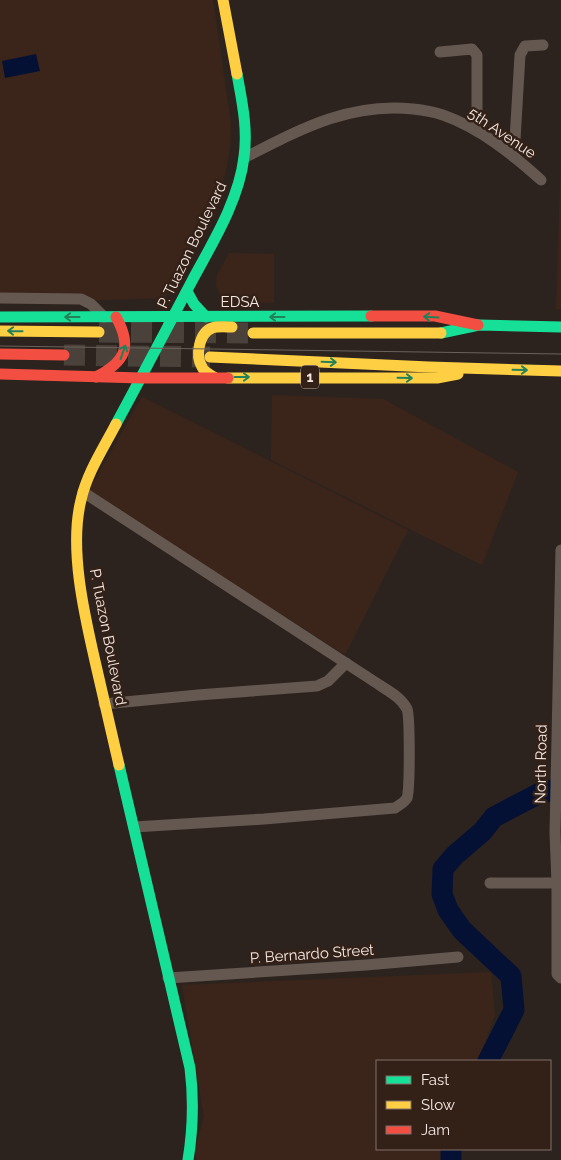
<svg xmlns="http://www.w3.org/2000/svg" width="561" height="1160" viewBox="0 0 561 1160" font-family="Raleway,sans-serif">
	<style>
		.built { fill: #3b251a }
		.water { fill: #051134 }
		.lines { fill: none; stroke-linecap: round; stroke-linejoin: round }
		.river { stroke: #051134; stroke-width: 21 }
		.highway-tunnel { stroke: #4b413b; stroke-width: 21; stroke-dasharray: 21 11; stroke-linecap: butt }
		.street { stroke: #655851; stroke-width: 11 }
		.fast { stroke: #16e098; stroke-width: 11 }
		.slow { stroke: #ffcf43; stroke-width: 11 }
		.jam { stroke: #f24e42; stroke-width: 11 }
		.tram { stroke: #6b615c; stroke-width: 1 }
		.oneway { stroke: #248058 }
		.labels { text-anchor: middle; stroke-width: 5; stroke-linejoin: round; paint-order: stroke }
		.shield { fill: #332118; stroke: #bbaca5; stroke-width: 1 }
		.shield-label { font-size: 14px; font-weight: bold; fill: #f5e8e2 }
		.street-label { font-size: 15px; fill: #f5e8e2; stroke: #332118 }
	</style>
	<rect width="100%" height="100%" fill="#2d231e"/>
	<g class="built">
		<polygon points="0,0 213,0 231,124 230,148 225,175 220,189 196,240 165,298 42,302 0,301"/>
		<polygon points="561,155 561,309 556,309"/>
		<polygon points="229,253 274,254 274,303 223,301 216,286 217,275"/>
		<polygon points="272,395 383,399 518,472 482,565 271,460"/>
		<polygon points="142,397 408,530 345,655 88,492"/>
		<polygon points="491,972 495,1015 478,1061 377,1061 377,1149 447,1149 444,1160 197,1160 194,1152 204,1117 182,985"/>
	</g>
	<polygon class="water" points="36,54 40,71 5,78 2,61"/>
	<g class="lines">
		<g class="river">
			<polyline points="488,1061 514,1010 511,976 462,930 448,910 442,894 443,869 455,855 482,832 494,817 538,794 561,788"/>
			<polyline points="451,1149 451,1160"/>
		</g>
		<g class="highway-tunnel">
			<polyline points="99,332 253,333"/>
			<polyline points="64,355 210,357"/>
		</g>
		<g class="street">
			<polyline points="440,52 472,49 477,55 477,131"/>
			<polyline points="514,157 520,55 525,46 543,45"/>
			<path d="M244 158C299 130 349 102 413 109 423 110 434 112 443 115 480 128 512 154 541 180"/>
			<polyline points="0,298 81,299 91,304 104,317"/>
			<path d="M83 492 378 684C388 691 401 697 407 709 410 716 410 790 407 798 404 803 399 805 395 808L264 819 134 827"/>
			<polyline points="561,550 555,833 557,883 557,974 561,978"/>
			<polyline points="104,704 198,695 317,686 328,681 346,663"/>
			<polyline points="490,883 561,883"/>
			<polyline points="168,978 366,965 458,957"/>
		</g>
		<g class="fast">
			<polyline points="187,291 194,304 206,317"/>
			<polyline points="0,317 371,316"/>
			<polyline points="441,333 479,325 561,327"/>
			<path d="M116 424C142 376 167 328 193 279 213 242 239 200 244 157 248 128 242 102 237 74"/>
			<path d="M119 765 190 1068C194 1100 193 1129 188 1160"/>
		</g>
		<g class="slow">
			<polyline points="223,0 237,74"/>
			<polyline points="0,331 99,332"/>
			<polyline points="253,333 441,333"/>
			<polyline points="210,357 429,367 561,371"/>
			<path d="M214 377C209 374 204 372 202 367 195 356 199 333 212 328 218 326 226 327 232 327"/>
			<polyline points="228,378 437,378 458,374"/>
			<path d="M116 424C103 449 87 473 81 500 69 548 84 613 95 661 103 696 111 730 119 765"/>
		</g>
		<g class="jam">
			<polyline points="371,316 435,316 478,325"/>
			<polyline points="0,354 64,355"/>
			<polyline points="0,374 141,378 228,378"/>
			<path d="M96 377C125 362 133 347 116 317"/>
		</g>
		<polyline class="tram" points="0,346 561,354"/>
	</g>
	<defs><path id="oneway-shaft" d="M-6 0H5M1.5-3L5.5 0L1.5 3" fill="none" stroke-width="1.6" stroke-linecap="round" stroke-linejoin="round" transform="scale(1.25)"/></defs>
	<g class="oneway">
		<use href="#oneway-shaft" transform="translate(72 317) rotate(180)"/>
		<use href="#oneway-shaft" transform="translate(277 317) rotate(180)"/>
		<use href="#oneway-shaft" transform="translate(431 317) rotate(-177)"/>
		<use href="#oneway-shaft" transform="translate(15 331) rotate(-179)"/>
		<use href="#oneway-shaft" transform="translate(123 352) rotate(-71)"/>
		<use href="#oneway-shaft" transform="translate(329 362) rotate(2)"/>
		<use href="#oneway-shaft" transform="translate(520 370) rotate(1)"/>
		<use href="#oneway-shaft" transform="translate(242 377)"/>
		<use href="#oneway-shaft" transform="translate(405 378) rotate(1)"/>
	</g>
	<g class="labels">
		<rect class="shield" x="301" y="365.5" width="18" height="23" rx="4"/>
		<g class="shield-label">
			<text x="310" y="382">1</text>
		</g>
		<g class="street-label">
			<text transform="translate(502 133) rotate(34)" y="5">5th Avenue</text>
			<text transform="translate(192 245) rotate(-64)" y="5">P. Tuazon Boulevard</text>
			<text x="240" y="307">EDSA</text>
			<text transform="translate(108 637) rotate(79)" y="5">P. Tuazon Boulevard</text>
			<text transform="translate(541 764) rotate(-89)" y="5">North Road</text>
			<text transform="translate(312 954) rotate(-4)" y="5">P. Bernardo Street</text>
		</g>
	</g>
	<rect x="376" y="1060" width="175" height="90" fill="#332118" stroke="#817169"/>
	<rect x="386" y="1076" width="25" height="8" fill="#16e098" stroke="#817169"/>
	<text x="421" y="1085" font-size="15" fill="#f5e8e2">Fast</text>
	<rect x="386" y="1101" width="25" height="8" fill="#ffcf43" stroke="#817169"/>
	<text x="421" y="1110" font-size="15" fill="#f5e8e2">Slow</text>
	<rect x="386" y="1126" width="25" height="8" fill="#f24e42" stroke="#817169"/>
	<text x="421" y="1135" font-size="15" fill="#f5e8e2">Jam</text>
</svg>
